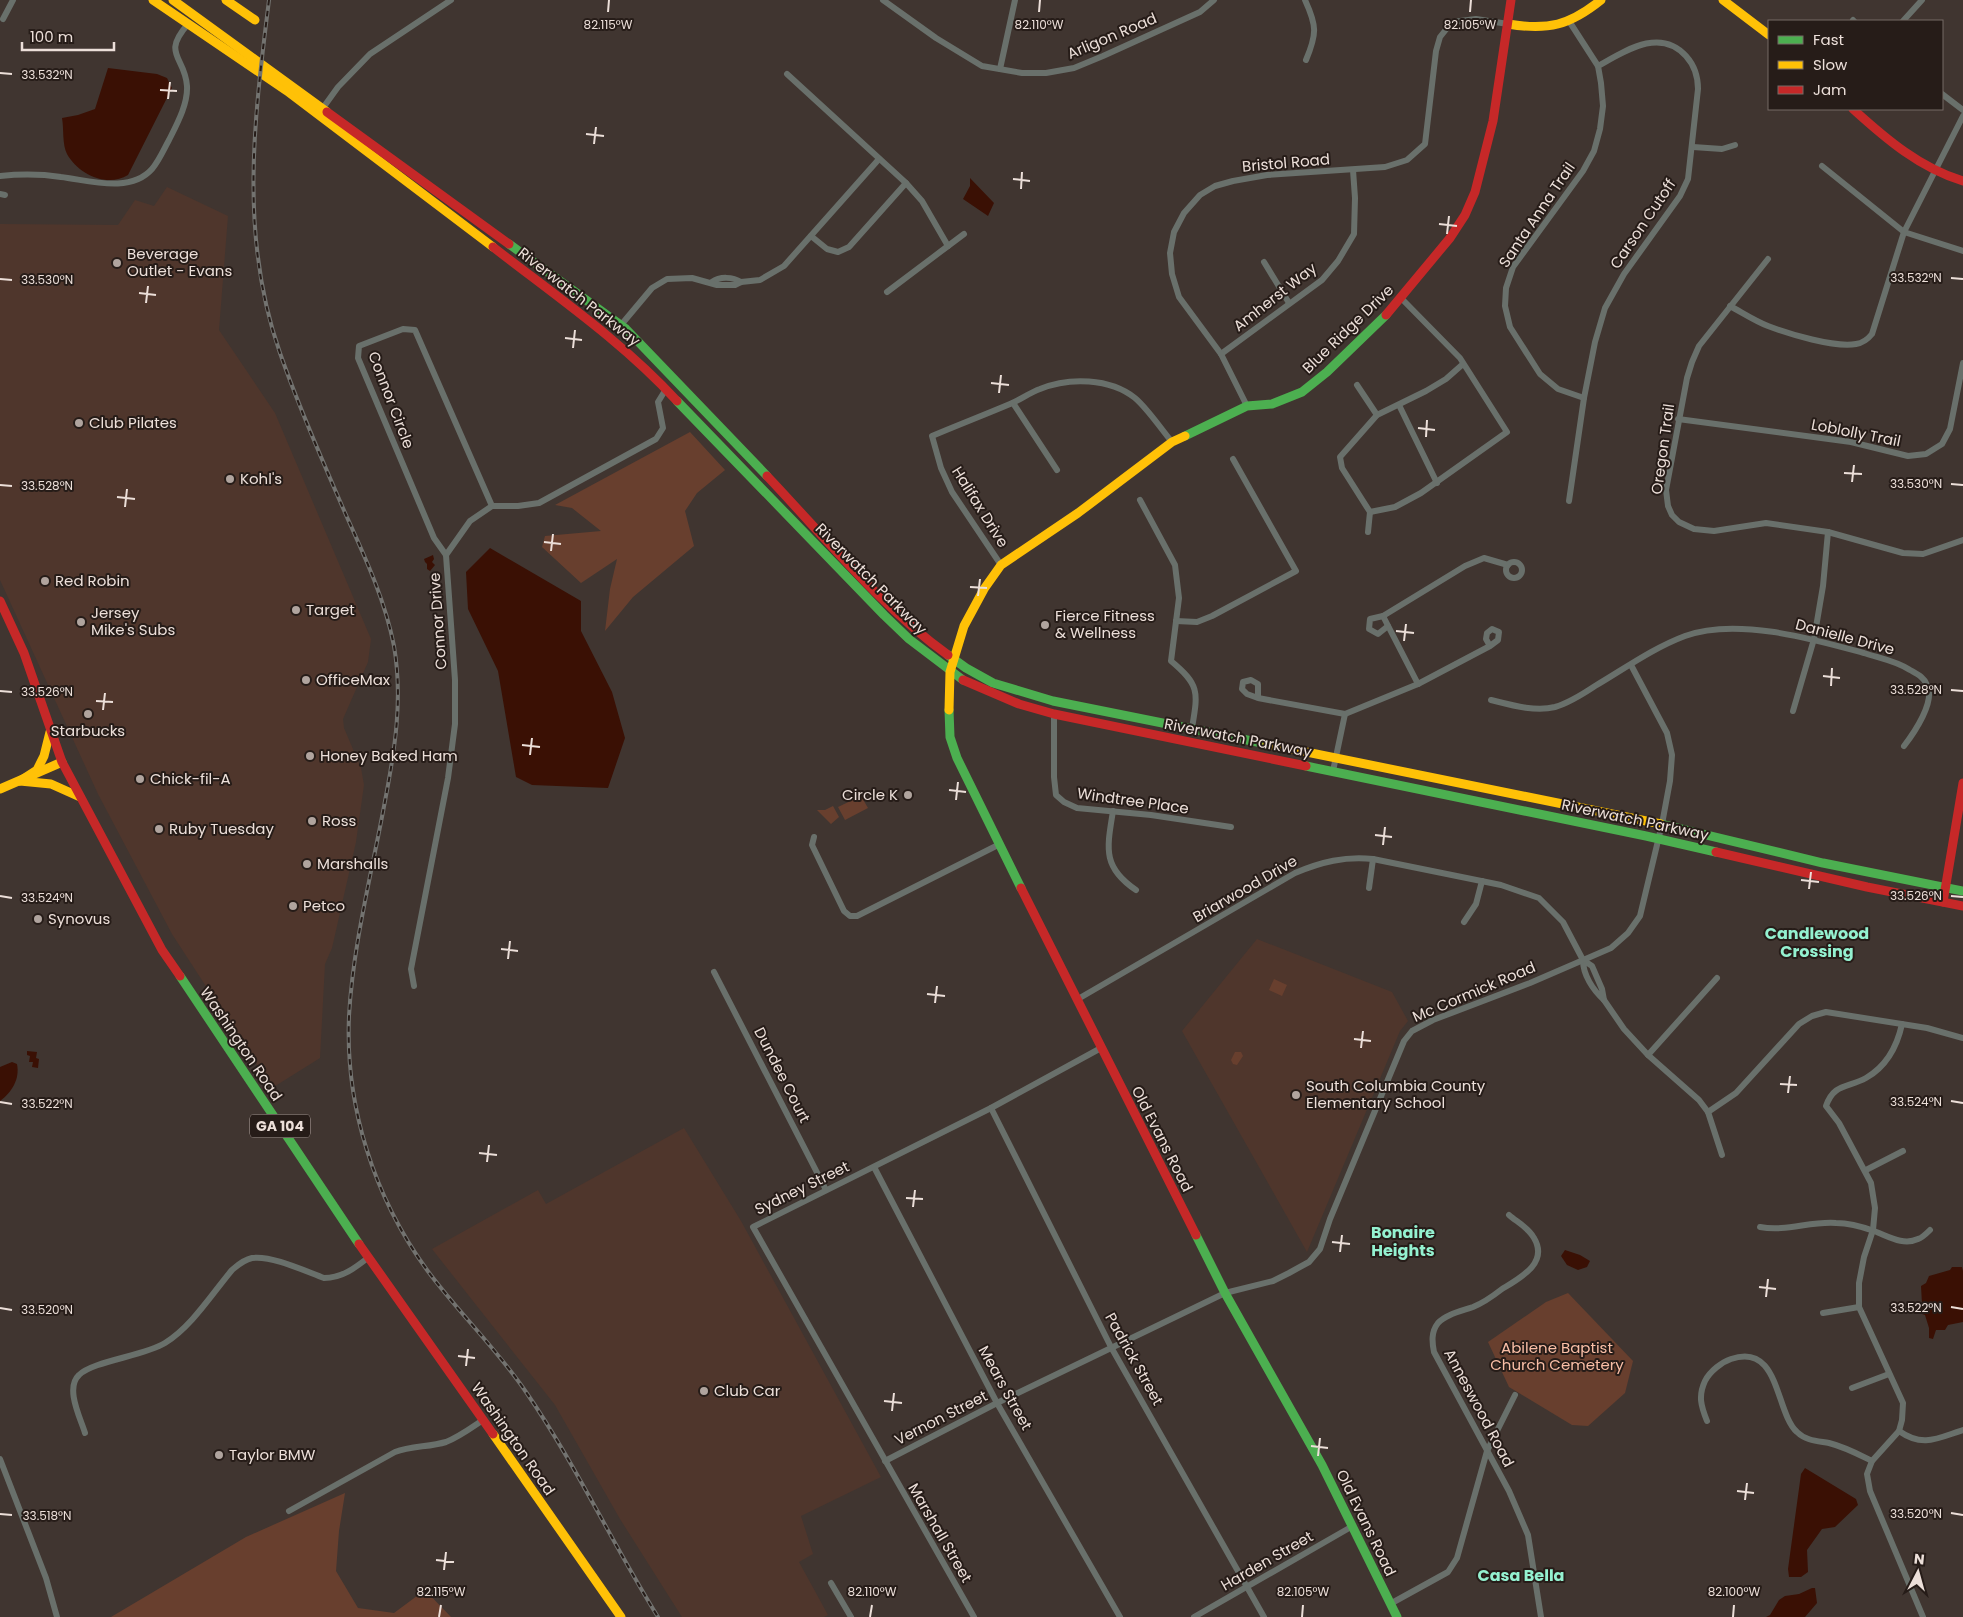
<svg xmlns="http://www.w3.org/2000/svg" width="1963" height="1617" viewBox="0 0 1963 1617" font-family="Poppins,sans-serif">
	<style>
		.built { fill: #4f362c }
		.green { fill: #683f2e }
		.water { fill: #3a1004 }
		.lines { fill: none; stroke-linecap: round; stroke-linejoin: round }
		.street { stroke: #69706b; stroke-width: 6 }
		.fast { stroke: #4caf50; stroke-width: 9 }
		.slow { stroke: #ffc107; stroke-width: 9 }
		.jam { stroke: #c62828; stroke-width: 9 }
		.rail-casing { stroke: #737370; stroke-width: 4 }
		.rail { stroke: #261c18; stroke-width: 2; stroke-dasharray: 5.5; stroke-linecap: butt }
		.ticks { fill: none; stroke: #ecdfd9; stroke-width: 2 }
		.poi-dot { fill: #b0a49e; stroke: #261c18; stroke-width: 2 }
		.labels { text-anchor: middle; stroke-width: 4; stroke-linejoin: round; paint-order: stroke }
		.shield { fill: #261c18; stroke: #b1a49f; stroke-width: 1 }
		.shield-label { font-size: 14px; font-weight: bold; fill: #ecdfd9 }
		.street-label { font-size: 15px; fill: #ecdfd9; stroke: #261c18 }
		.poi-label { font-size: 15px; fill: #ecdfd9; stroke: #261c18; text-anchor: start }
		.park-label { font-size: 15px; fill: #f9bea6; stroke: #261c18 }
		.neighbourhood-label { font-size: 16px; font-weight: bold; fill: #94f1d0; stroke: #261c18 }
		.ticks-label { font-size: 12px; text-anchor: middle; fill: #ecdfd9; stroke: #261c18; stroke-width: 4; stroke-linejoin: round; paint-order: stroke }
	</style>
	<rect width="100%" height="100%" fill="#403530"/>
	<g class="built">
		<polygon points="167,187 228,216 219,330 275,413 371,639 368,662 343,719 344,728 361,768 364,785 356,842 332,948 325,964 320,1058 272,1088 172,934 98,794 0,580 0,224 118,225 135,200 154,206"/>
		<polygon points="1257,939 1392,992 1408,1021 1400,1031 1307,1252 1182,1031"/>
		<polygon points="684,1128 741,1221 881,1477 801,1516 813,1554 799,1562 828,1615 824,1617 682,1617 620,1519 555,1405 432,1249 538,1190 546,1204"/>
	</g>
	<g class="green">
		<polygon points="690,432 725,470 697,493 685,511 694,546 633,597 605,631 610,589 617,559 581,583 542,547 545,536 601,531 572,508 555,505"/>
		<polygon points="861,796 868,808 845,820 838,807"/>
		<polygon points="833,806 839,817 831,824 817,810 825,810"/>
		<polygon points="1274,979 1287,985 1282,996 1269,990"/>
		<polygon points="1235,1052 1241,1052 1243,1056 1237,1065 1233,1064 1231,1060"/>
		<polygon points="1568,1293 1633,1361 1625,1393 1588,1426 1572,1425 1509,1387 1488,1342 1546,1302"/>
		<polygon points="345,1493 339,1531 336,1571 358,1608 394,1613 425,1590 451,1617 111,1617 246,1537"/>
	</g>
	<g class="water">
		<path d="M108 68 157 74 167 78 172 88 128 175C107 188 78 174 67 154 62 144 64 129 62 118L78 115 95 109Z"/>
		<polygon points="970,178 994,203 988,216 963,199 970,186"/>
		<polygon points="490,548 581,601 581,631 612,692 625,738 608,788 532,785 516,777 498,671 468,609 466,572"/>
		<polygon points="433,555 434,559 432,562 435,565 430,571 427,569 427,564 425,562 424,559"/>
		<polygon points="27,1051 37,1052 36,1058 39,1059 38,1068 32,1067 33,1062 29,1062 30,1056 27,1055"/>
		<path d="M12 1062 17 1064C20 1079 12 1092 0 1101V1067Z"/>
		<polygon points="1565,1250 1580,1255 1590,1261 1587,1267 1578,1270 1567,1265 1561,1256"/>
		<polygon points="1952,1267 1962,1267 1963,1271 1963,1322 1948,1325 1945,1330 1936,1330 1933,1339 1929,1338 1929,1328 1925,1315 1922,1314 1921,1309 1919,1307 1922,1304 1921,1286 1926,1283 1929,1276 1950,1270"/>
		<polygon points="1805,1468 1856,1499 1858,1505 1835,1527 1822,1529 1807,1550 1808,1572 1801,1577 1789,1577 1788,1569 1801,1474"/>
		<polygon points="1812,1588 1815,1588 1817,1603 1805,1617 1766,1617 1770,1615 1779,1600 1785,1596 1799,1594"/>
	</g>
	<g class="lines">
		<g class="street">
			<polyline points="883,0 936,38 982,66 1022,73 1046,73 1074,68 1103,56 1200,12 1214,0"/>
			<path d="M1305 0C1317 26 1317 34 1306 60"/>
			<polyline points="3,19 13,0"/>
			<polyline points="1853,20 1854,21"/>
			<polyline points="1569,21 1598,66 1601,83 1603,106 1600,129 1594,151 1583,171 1513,267 1506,288 1505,306 1510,327 1540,374 1558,389 1584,398"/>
			<polyline points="1903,21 1922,0"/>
			<polyline points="1000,69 1015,0"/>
			<polyline points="787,74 906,183 922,201 948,246 887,292"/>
			<polyline points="1942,94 1963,110"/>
			<polyline points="320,112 338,87 370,54 451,0"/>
			<polyline points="1693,147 1722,149 1735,145"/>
			<polyline points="1822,166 1904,232 1963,251"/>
			<path d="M0 176C20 174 41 174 61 177 88 180 130 194 152 169 159 161 164 149 169 140 177 124 188 104 187 86 185 56 161 55 188 24"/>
			<polyline points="0,194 5,195"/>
			<polyline points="811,236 827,249 838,252 849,247 906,183"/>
			<polyline points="948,246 964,234"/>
			<polyline points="1768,259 1699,346 1692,362 1687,378 1666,490 1668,506 1672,515 1679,522 1694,529 1714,531 1766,523 1828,532 1903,553 1923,554 1963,540"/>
			<polyline points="1264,262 1289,303"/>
			<path d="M712 282C720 276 733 277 741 282"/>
			<path d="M1730 306C1743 313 1755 321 1768 326 1789 334 1835 348 1856 344 1863 343 1868 339 1872 334L1904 232 1963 116"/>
			<polyline points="621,325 652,288 667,279 692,278 717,285 735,285 741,282 760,280 784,266 879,159"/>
			<polyline points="1221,354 1322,280 1338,261 1354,234 1355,198 1353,170"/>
			<polyline points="1357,385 1377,415"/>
			<polyline points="1013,403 1057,470"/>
			<polyline points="1399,405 1437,483"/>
			<polyline points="1247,406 1221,354 1179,297 1172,274 1170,253 1174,232 1184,213 1200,195 1215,186 1233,181 1267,175 1385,167 1407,160 1425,144 1436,51 1440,37 1452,22 1476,19 1508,24"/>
			<polyline points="1678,419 1851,442 1908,456 1926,454 1942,444 1950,429 1963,363"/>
			<path d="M1140 500 1175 565 1179 598 1171 661C1200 685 1198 692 1192 728"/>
			<path d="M1569 501 1584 398 1595 342 1605 308 1624 274 1680 196 1688 179 1698 89C1698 76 1695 66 1686 56 1660 27 1625 51 1598 66"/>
			<polyline points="1370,512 1395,507 1421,493 1507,432 1460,358 1401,298"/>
			<polyline points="1368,532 1370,512 1342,468 1340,457 1377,415 1426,391 1446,379 1463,364"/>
			<polyline points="446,555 434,538 358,358 359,346 403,329 415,330 492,506"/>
			<circle cx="1514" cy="570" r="8"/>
			<path d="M1001 565 952 492 941 468 932 436C958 425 984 415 1010 404 1020 400 1029 393 1040 389 1069 377 1110 378 1135 398 1148 409 1161 429 1172 442"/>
			<polyline points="1383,616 1418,684"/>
			<polyline points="1176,621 1197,622 1212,616 1296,571 1233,459"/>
			<polyline points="1388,626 1378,634 1369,629 1370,619 1383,616 1465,566 1484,558 1508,565"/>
			<polyline points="1258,698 1258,684 1251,680 1243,682 1242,689 1247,694 1258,698 1345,714"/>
			<path d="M1491 700C1511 705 1535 712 1555 707 1569 703 1583 694 1595 686 1624 669 1653 648 1685 636 1736 617 1813 639 1864 653 1879 658 1897 661 1910 670 1917 674 1924 677 1927 685 1936 701 1914 733 1904 746"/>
			<polyline points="1793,711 1814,639 1823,586 1828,532"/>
			<polyline points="1054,714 1054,777 1056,795 1064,802 1077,808 1151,815 1231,827"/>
			<polyline points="1345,714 1418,684 1490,646 1498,640 1499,632 1492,629 1487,633 1486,639 1490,646"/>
			<polyline points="1333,771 1345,714"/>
			<path d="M1113 811C1107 848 1102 867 1136 890"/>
			<polyline points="814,837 812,845 844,911 850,916 857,916 1000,844"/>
			<polyline points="1369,888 1373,859"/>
			<polyline points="1464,922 1476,904 1482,881"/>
			<polyline points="714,972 826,1190"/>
			<polyline points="414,986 411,969 448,778 455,724 455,680 446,555 470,521 492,506 518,506 539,503 656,439 663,428 658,402 666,389"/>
			<path d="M1078 999 1295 873C1321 862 1345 856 1373 859L1501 885 1539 898 1563 922 1583 960 1592 966 1602 989 1604 1000C1593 990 1583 975 1583 960"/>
			<polyline points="1604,1000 1624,1029 1648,1055 1699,1100 1708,1112 1722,1155"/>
			<path d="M1902 1024C1897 1047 1887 1066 1866 1078 1848 1088 1834 1083 1826 1106L1839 1123 1871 1183 1875 1208 1873 1230 1864 1257 1859 1283V1307L1903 1403 1902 1420 1899 1431 1872 1461 1867 1474 1870 1491 1923 1617"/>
			<polyline points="1648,1055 1717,978"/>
			<polyline points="991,1108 1111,1347 1264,1617"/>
			<polyline points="1708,1112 1736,1093 1799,1024 1812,1016 1826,1012 1927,1028 1963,1038"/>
			<polyline points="874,1167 997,1403 1120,1617"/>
			<polyline points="1866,1170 1903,1151"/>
			<path d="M1509 1215C1517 1222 1529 1228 1534 1238 1549 1263 1520 1278 1502 1289 1493 1296 1483 1303 1473 1307 1462 1311 1446 1314 1438 1323 1431 1332 1432 1342 1434 1352L1509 1491 1528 1535 1541 1617"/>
			<path d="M1760 1227C1786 1232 1810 1221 1836 1223 1848 1223 1863 1227 1874 1231 1888 1236 1903 1246 1918 1239 1922 1238 1927 1233 1930 1230"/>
			<polyline points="1823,1313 1859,1307"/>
			<polyline points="1852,1388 1889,1374"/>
			<path d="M1707 1421C1701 1406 1698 1396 1705 1381 1710 1371 1722 1362 1731 1359 1780 1342 1775 1412 1797 1432 1806 1441 1818 1441 1829 1443 1845 1447 1858 1454 1872 1461"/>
			<path d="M1899 1431C1923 1448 1938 1438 1963 1430"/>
			<path d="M85 1433C80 1417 65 1388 79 1375 93 1361 144 1356 165 1343 192 1326 211 1295 232 1270 238 1265 243 1260 252 1258 271 1255 305 1271 324 1278 342 1278 355 1268 369 1257"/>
			<polyline points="0,1459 46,1578 57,1617"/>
			<polyline points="885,1461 997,1403 1225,1293 1273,1281 1289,1273 1309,1262 1320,1249 1330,1219 1404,1041 1412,1031 1433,1020 1530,983 1611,948 1628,933 1640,916 1662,824 1670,781 1672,755 1667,733 1631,665"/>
			<path d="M289 1511 395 1452C411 1446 429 1447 446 1442 459 1437 471 1428 483 1420"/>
			<polyline points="831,1583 851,1617"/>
			<polyline points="1390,1604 1448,1572 1457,1558 1487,1451 1515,1395"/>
			<polyline points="974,1617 753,1227 991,1108 1101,1048"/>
			<polyline points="1194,1617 1351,1527"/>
		</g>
		<g class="fast">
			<polyline points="509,244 626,329 767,476"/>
			<polyline points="677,401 884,615 909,639 963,680"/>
			<polyline points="1185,436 1247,406 1272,404 1302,392 1327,372 1386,315"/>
			<polyline points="948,655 966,668 993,683 1053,701 1267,744"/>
			<polyline points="949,710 950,737 957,758 1021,888"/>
			<polyline points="1306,766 1646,836 1716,852"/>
			<polyline points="1661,824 1823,863 1963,891"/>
			<polyline points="180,976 359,1244"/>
			<polyline points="1196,1235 1225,1293 1322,1465 1397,1617"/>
		</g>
		<g class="slow">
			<polyline points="153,0 287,91 493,247"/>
			<polyline points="173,0 327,112"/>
			<polyline points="226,0 255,20"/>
			<polyline points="1723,0 1769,35"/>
			<path d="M1508 24C1548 31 1570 25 1601 0"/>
			<polyline points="949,710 950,672 964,626 984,589 1001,565 1078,513 1172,442 1185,436"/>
			<polyline points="1267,744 1661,824"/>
			<polyline points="20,781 51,784 80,797"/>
			<polyline points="20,781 37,770 44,756 50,732"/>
			<polyline points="0,789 62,762"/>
			<polyline points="493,1434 621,1617"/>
		</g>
		<g class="jam">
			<path d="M1853 109C1886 139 1920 168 1963 181"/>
			<polyline points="327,112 509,244"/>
			<path d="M493 247C556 296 623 342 677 401"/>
			<polyline points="1386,315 1450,238 1465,215 1475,192 1493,121 1511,0"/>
			<path d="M767 476C825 537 880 606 948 655"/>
			<polyline points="0,601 24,653 62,762 162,950 180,976"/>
			<polyline points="963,680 1019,704 1054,714 1306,766"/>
			<polyline points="1716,852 1867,887 1963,906"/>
			<polyline points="1021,888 1196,1235"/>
			<polyline points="1943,902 1963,783"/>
			<polyline points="359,1244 493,1434"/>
		</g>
		<g class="rail-casing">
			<path id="rail" d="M269 0C254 120 239 236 280 353 299 408 323 462 346 515 365 557 385 600 394 646 403 699 395 749 385 801 372 872 353 944 349 1016 345 1106 374 1197 427 1270 458 1312 496 1348 526 1392 575 1463 612 1543 658 1617"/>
		</g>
		<use href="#rail" class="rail"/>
	</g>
	<path class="ticks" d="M608 12 609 0M1039 12 1040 0M1470 12 1471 0M0 73 12 74M160 90 177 91M168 99 170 82M586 134 604 136M594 144 596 127M1013 179 1030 181M1021 189 1022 172M1439 224 1457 226M1447 234 1449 216M1951 278 1963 279M0 279 12 280M139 293 156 295M146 303 148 286M565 338 582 340M573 348 575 330M991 383 1009 385M999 393 1001 375M1418 428 1435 430M1426 437 1427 420M1844 473 1862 474M1852 482 1854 465M1951 484 1963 485M0 485 12 486M117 497 135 499M125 507 127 489M544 542 561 544M551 551 553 534M970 587 987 588M978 596 980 579M1396 631 1414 633M1404 641 1406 624M1823 676 1840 678M1831 686 1832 668M1951 690 1963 691M0 691 12 692M96 701 113 702M103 710 105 693M522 745 540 747M530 755 532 738M949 790 966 792M956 800 958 782M1375 835 1392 837M1383 845 1385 827M1801 880 1819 882M1809 889 1811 872M0 896 12 898M1951 896 1963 897M501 949 518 951M508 959 510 941M927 994 945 996M935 1003 937 986M1354 1039 1371 1041M1361 1048 1363 1031M1780 1084 1797 1085M1788 1093 1790 1076M1951 1101 1963 1103M0 1102 12 1104M479 1153 497 1155M487 1162 489 1145M906 1198 923 1199M913 1207 915 1190M1332 1242 1350 1244M1340 1252 1342 1235M1759 1287 1776 1289M1766 1297 1768 1279M1951 1307 1963 1309M0 1308 12 1310M458 1356 475 1358M466 1366 468 1349M884 1401 902 1403M892 1411 894 1393M1311 1446 1328 1448M1318 1456 1320 1438M1737 1491 1754 1493M1745 1500 1747 1483M1951 1513 1963 1515M0 1514 12 1515M436 1560 454 1562M444 1570 446 1552M439 1617 441 1605M870 1617 872 1605M1302 1617 1303 1605M1733 1617 1734 1605"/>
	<g class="poi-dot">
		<circle cx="117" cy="263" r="5"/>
		<circle cx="79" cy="423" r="5"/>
		<circle cx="230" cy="479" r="5"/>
		<circle cx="45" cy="581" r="5"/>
		<circle cx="296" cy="610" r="5"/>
		<circle cx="81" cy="622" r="5"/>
		<circle cx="1045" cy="625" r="5"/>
		<circle cx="306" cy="680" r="5"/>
		<circle cx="88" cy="714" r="5"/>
		<circle cx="310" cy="756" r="5"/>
		<circle cx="140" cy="779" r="5"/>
		<circle cx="908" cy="795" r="5"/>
		<circle cx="312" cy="821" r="5"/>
		<circle cx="159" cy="829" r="5"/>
		<circle cx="307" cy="864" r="5"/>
		<circle cx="293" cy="906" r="5"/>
		<circle cx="38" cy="919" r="5"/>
		<circle cx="1296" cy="1095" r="5"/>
		<circle cx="704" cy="1391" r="5"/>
		<circle cx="219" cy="1455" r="5"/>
	</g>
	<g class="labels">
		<rect class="shield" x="250" y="1114.5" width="60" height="23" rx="4"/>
		<g class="shield-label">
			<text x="280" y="1131">GA 104</text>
		</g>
		<g class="street-label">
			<text transform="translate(1112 36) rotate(-23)" y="5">Arligon Road</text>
			<text transform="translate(1286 163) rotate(-5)" y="5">Bristol Road</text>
			<text transform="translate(1537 215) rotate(-56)" y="5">Santa Anna Trail</text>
			<text transform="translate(1643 224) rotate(-56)" y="5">Carson Cutoff</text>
			<text transform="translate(579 297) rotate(38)" y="5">Riverwatch Parkway</text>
			<text transform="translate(1275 297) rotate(-38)" y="5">Amherst Way</text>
			<text transform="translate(1348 329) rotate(-44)" y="5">Blue Ridge Drive</text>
			<text transform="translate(391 400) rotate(69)" y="5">Connor Circle</text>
			<text transform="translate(1856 433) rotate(11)" y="5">Loblolly Trail</text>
			<text transform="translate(1663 449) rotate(-82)" y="5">Oregon Trail</text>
			<text transform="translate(980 507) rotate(58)" y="5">Halifax Drive</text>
			<text transform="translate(871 579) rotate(45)" y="5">Riverwatch Parkway</text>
			<text transform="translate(438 621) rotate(-94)" y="5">Connor Drive</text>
			<text transform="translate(1845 637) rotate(15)" y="5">Danielle Drive</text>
			<text transform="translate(1238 738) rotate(11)" y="5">Riverwatch Parkway</text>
			<text transform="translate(1133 801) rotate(8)" y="5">Windtree Place</text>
			<text transform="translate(1635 820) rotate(12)" y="5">Riverwatch Parkway</text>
			<text transform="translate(1245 889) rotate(-30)" y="5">Briarwood Drive</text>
			<text transform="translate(1474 992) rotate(-23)" y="5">Mc Cormick Road</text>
			<text transform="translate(241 1044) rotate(56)" y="5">Washington Road</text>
			<text transform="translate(782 1075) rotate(63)" y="5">Dundee Court</text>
			<text transform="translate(1162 1139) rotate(63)" y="5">Old Evans Road</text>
			<text transform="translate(802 1188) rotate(-26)" y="5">Sydney Street</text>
			<text transform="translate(1134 1359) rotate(61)" y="5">Padrick Street</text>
			<text transform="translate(1005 1388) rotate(61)" y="5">Mears Street</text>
			<text transform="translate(1479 1408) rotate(62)" y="5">Anneswood Road</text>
			<text transform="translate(941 1418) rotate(-27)" y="5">Vernon Street</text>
			<text transform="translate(513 1439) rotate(55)" y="5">Washington Road</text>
			<text transform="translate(1366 1523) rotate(64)" y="5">Old Evans Road</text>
			<text transform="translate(940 1533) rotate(60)" y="5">Marshall Street</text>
			<text transform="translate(1267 1561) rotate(-30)" y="5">Harden Street</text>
		</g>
		<g class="poi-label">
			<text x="127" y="259">Beverage<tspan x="127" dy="17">Outlet - Evans</tspan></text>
			<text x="89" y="428">Club Pilates</text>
			<text x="240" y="484">Kohl's</text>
			<text x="55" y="586">Red Robin</text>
			<text x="306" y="615">Target</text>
			<text x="91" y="618">Jersey<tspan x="91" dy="17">Mike's Subs</tspan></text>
			<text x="1055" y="621">Fierce Fitness<tspan x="1055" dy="17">&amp; Wellness</tspan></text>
			<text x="316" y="685">OfficeMax</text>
			<text x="88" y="736" text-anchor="middle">Starbucks</text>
			<text x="320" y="761">Honey Baked Ham</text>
			<text x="150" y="784">Chick-fil-A</text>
			<text x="898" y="800" text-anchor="end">Circle K</text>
			<text x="322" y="826">Ross</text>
			<text x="169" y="834">Ruby Tuesday</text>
			<text x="317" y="869">Marshalls</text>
			<text x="303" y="911">Petco</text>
			<text x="48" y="924">Synovus</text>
			<text x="1306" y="1091">South Columbia County<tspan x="1306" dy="17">Elementary School</tspan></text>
			<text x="714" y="1396">Club Car</text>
			<text x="229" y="1460">Taylor BMW</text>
		</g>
		<g class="park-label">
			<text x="1557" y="1353">Abilene Baptist<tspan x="1557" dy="17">Church Cemetery</tspan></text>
		</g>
		<g class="neighbourhood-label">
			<text x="1817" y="939">Candlewood<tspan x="1817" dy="18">Crossing</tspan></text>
			<text x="1403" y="1238">Bonaire<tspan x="1403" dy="18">Heights</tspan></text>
			<text x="1521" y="1581">Casa Bella</text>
		</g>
	</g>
	<g class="ticks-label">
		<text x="608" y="29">82.115°W</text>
		<text x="1039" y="29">82.110°W</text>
		<text x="1470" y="29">82.105°W</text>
		<text x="47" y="79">33.532°N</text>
		<text x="1916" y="282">33.532°N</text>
		<text x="47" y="284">33.530°N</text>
		<text x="1916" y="488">33.530°N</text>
		<text x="47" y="490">33.528°N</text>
		<text x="1916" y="694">33.528°N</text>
		<text x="47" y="696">33.526°N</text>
		<text x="1916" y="900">33.526°N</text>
		<text x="47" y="902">33.524°N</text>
		<text x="1916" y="1106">33.524°N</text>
		<text x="47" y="1108">33.522°N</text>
		<text x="1916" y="1312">33.522°N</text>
		<text x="47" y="1314">33.520°N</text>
		<text x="1916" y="1518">33.520°N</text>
		<text x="47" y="1520">33.518°N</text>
		<text x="441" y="1596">82.115°W</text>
		<text x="872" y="1596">82.110°W</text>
		<text x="1303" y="1596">82.105°W</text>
		<text x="1734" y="1596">82.100°W</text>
	</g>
	<rect x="1768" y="20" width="175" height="90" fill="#261c18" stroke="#756a65"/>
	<rect x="1778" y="36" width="25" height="8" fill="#4caf50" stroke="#756a65"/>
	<text x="1813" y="45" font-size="15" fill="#ecdfd9">Fast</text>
	<rect x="1778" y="61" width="25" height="8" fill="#ffc107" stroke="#756a65"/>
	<text x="1813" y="70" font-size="15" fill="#ecdfd9">Slow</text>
	<rect x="1778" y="86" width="25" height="8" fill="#c62828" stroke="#756a65"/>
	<text x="1813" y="95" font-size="15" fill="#ecdfd9">Jam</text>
	<g transform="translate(1918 1572) rotate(6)" stroke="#261c18" stroke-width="4" paint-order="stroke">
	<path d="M0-4L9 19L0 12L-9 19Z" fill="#ecdfd9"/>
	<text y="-8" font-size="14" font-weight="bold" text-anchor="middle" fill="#ecdfd9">N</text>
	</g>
	<path d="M22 42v8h92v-8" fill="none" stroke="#ecdfd9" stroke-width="2.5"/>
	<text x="30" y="42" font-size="15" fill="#ecdfd9" stroke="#261c18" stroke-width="4" paint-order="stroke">100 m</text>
</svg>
